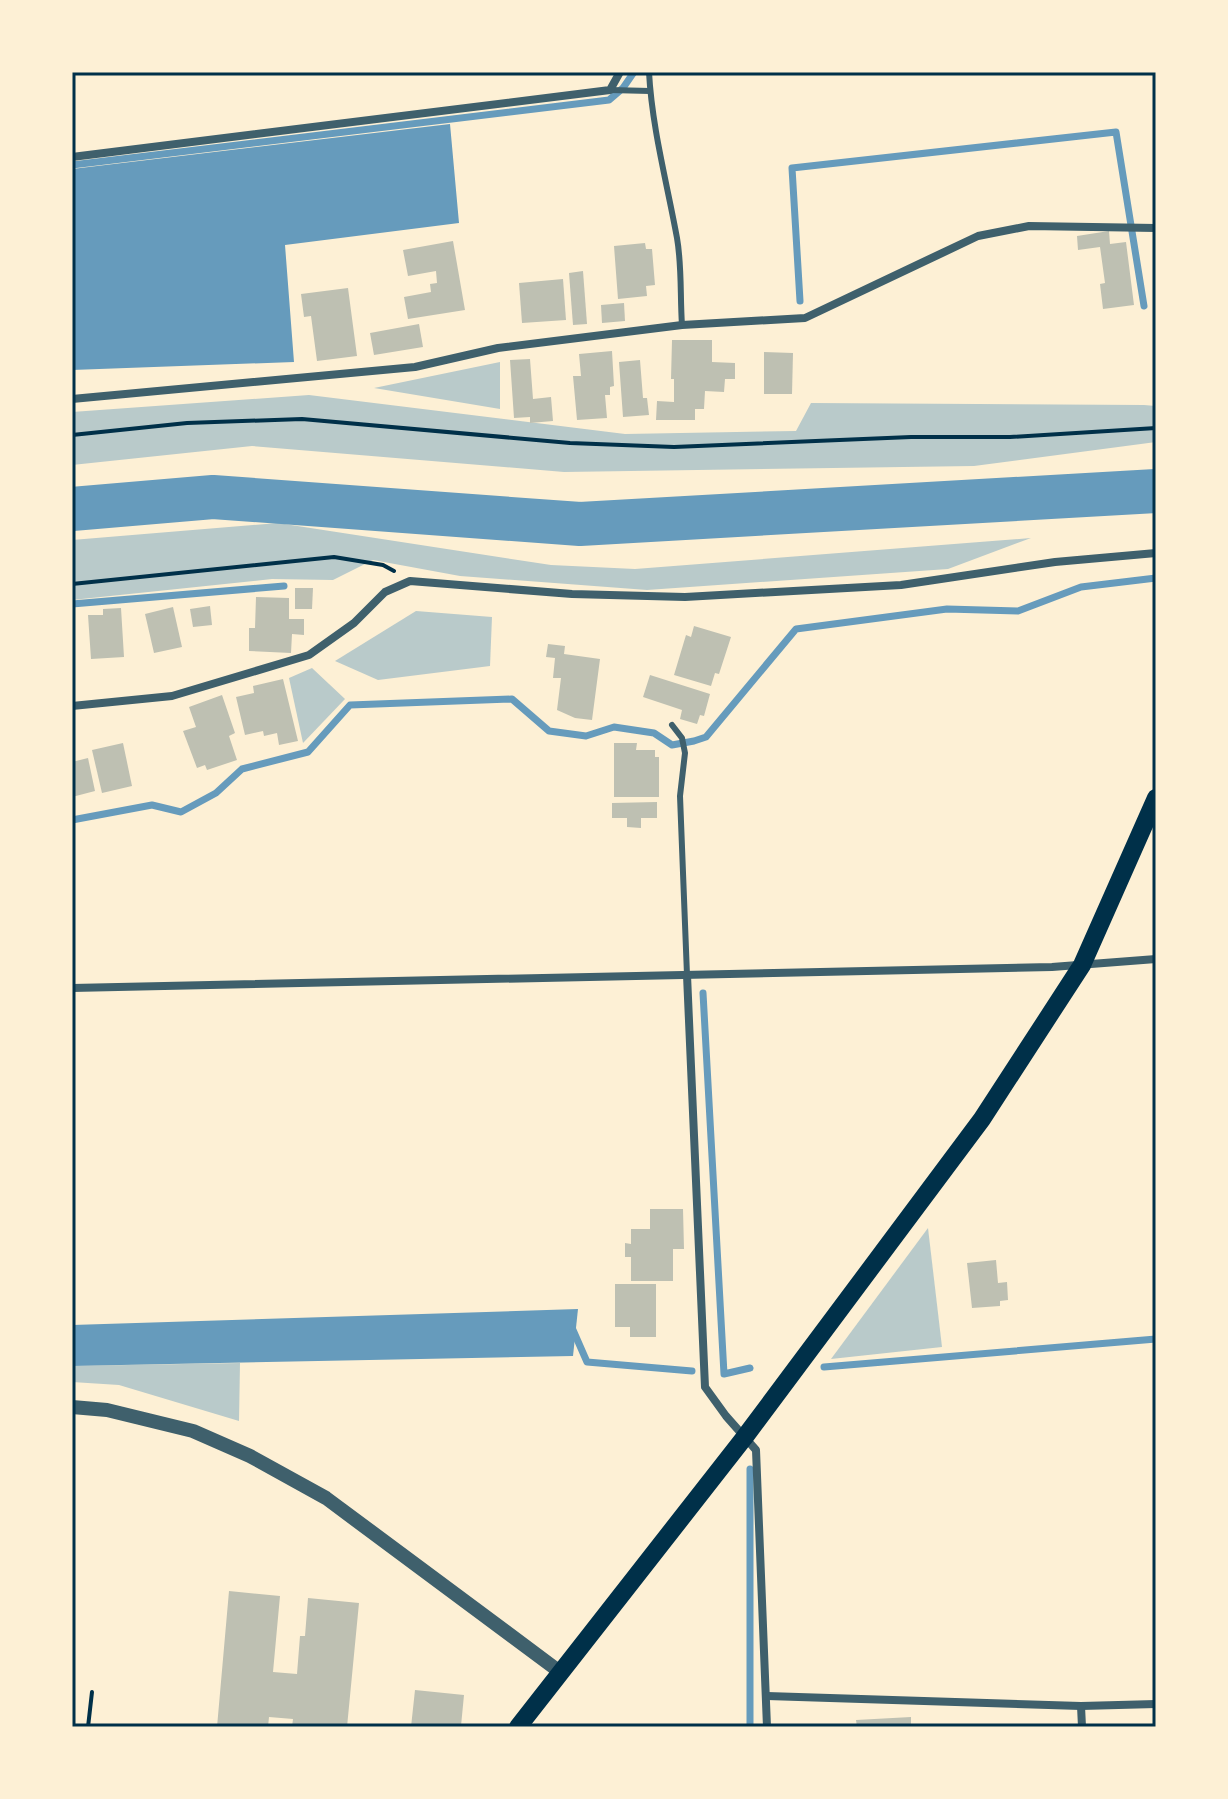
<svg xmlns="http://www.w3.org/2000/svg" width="1228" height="1799" viewBox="0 0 1228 1799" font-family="'Alegreya Sans',sans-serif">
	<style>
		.green { fill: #b9caca }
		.water { fill: #669bbc }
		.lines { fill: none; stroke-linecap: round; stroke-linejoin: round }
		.stream { stroke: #669bbc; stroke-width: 7 }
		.river { stroke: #669bbc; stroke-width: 44 }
		.building { fill: #bec0b2 }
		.path { stroke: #003049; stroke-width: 4 }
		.service { stroke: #3f606c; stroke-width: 6 }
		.minor { stroke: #3f606c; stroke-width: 8 }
		.tertiary { stroke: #3f606c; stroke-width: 14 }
		.primary { stroke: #003049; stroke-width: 18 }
		.neatline { fill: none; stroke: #003049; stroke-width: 3 }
	</style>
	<rect width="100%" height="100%" fill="#fdf0d5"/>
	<g class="green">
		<polygon points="500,362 500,409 374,388"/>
		<polygon points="309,395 625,434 796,431 811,403 1144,405 1156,406 1156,442 974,466 564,472 252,446 72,465 72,412"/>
		<polygon points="278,523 551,565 635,569 1031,538 948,569 647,590 460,576 373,560 333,580 272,579 72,600 72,540"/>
		<polygon points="416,611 492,617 490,666 378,680 335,661"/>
		<polygon points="312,668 345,699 303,743 289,678"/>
		<polygon points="928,1228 942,1347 831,1359"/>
		<polygon points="240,1363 239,1421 119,1385 72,1382 72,1366"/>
	</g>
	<g class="water">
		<polygon points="450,124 459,223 285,245 294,362 72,370 72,169"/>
		<polygon points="578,1309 573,1356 72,1366 72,1325"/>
	</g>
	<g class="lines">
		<g class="stream">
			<polyline points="72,165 609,100 623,88 634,72"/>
			<polyline points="800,301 792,168 1116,132 1144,306"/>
			<polyline points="72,604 284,586"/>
			<polyline points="72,820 152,805 181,812 216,793 242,769 308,752 350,705 512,699 549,731 586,736 614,727 654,733 672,745 694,741 706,737 796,629 947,609 1018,611 1081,587 1156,578"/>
			<polyline points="703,993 724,1374 750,1368"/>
			<polyline points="573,1330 587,1362 692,1371"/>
			<polyline points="824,1367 1156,1339"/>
			<polyline points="750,1469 750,1727"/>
		</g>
		<polyline class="river" points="72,509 213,497 580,524 1156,491"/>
	</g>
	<g class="building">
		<polygon points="1109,231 1110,244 1126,242 1134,305 1103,309 1100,284 1105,283 1100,247 1078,250 1077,236"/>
		<polygon points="453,241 465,310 408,319 404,297 431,292 430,284 437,283 436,271 408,276 403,250"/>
		<polygon points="645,243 646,249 652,249 655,285 646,286 647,296 618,299 614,246"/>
		<polygon points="583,271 587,324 573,325 569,273"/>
		<polygon points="563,279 566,320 522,323 519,283"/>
		<polygon points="348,288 357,356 317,361 311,316 304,317 301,294"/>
		<polygon points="624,303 625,321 602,323 601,305"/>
		<polygon points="419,324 423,347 374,355 370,333"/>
		<polygon points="672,340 712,340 712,362 735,363 735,379 725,379 724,392 705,391 704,409 695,409 695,420 656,420 657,401 674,402 674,379 671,379"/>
		<polygon points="612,351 614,386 610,387 610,395 605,395 607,418 577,420 573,376 581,376 579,354"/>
		<polygon points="764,352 793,353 792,394 764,394"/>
		<polygon points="530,359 533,399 551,397 553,421 530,423 530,417 514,418 510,360"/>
		<polygon points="640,360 643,398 647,398 649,415 623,417 619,362"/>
		<polygon points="295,588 313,588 312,609 295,609"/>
		<polygon points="256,597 289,598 289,619 304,619 304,635 292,634 291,653 249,651 249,628 255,628"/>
		<polygon points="210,606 212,625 193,627 190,609"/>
		<polygon points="173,607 182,647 154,653 145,614"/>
		<polygon points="121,608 124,657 91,659 88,615 103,615 103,609"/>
		<polygon points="694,626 731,637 719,674 715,673 711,686 674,675 686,635 691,637"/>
		<polygon points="548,644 565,646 564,654 600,659 592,720 575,718 557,710 561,678 553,678 555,658 546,657"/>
		<polygon points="650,675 710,694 704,716 700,715 697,724 680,719 682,710 643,697"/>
		<polygon points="283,679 298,741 279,745 277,733 264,736 263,731 245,735 236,697 254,693 253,686"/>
		<polygon points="222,695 235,733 229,736 237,760 207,770 205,765 197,768 183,731 196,727 189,707"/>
		<polygon points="123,743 132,786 102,793 92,750"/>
		<polygon points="614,743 637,743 636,750 655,750 655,757 659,757 659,797 614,797"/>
		<polygon points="88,758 95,791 72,797 72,762"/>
		<polygon points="657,802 657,818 641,818 641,828 627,827 627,818 612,818 612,803"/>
		<polygon points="650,1209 683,1209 684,1249 673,1249 673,1281 631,1281 631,1257 625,1257 625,1243 631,1244 631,1229 650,1229"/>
		<polygon points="996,1260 998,1283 1007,1282 1008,1300 1000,1301 1000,1306 972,1308 967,1263"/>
		<polygon points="615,1284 656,1284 656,1337 630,1337 630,1327 615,1327"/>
		<polygon points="229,1591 280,1596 273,1672 297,1674 300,1636 305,1636 308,1598 359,1603 347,1727 292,1727 293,1719 269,1717 268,1727 217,1727"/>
		<polygon points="415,1690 464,1695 461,1726 447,1725 446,1727 411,1727"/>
		<polygon points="911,1717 911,1727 857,1727 856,1720"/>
	</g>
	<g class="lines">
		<g class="path">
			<polyline points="72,435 187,423 302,419 570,443 674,447 911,437 1010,437 1156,428"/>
			<polyline points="72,584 334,557 383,565 394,571"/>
			<polyline points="88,1727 92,1692"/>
		</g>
		<g class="service">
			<path d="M649 72C652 128 667 183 677 238 682 266 680 297 682 325"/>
			<polyline points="610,90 650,91"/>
			<polyline points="672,725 682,738 685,753 680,796 687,975"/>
		</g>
		<g class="minor">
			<polyline points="72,157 610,90 620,72"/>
			<polyline points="72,399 415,367 498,348 682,325 805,318 978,236 1029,226 1156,228"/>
			<polyline points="72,706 172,696 309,655 354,623 385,592 410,581 572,594 685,597 901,585 1055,562 1156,553"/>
			<polyline points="687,975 705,1387 726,1416 756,1450 767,1727"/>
			<polyline points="72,988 1052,967 1156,959"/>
			<polyline points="767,1696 1081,1706 1156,1704"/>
			<polyline points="1081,1706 1082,1727"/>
		</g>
		<polyline class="tertiary" points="72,1407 107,1410 193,1431 250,1456 326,1498 560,1672"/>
		<polyline class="primary" points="518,1727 744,1438 982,1119 1082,965 1156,798"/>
	</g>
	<rect width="1228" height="1799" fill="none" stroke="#fdf0d5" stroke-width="148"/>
	<rect x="74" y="74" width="1080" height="1651" class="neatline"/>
</svg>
